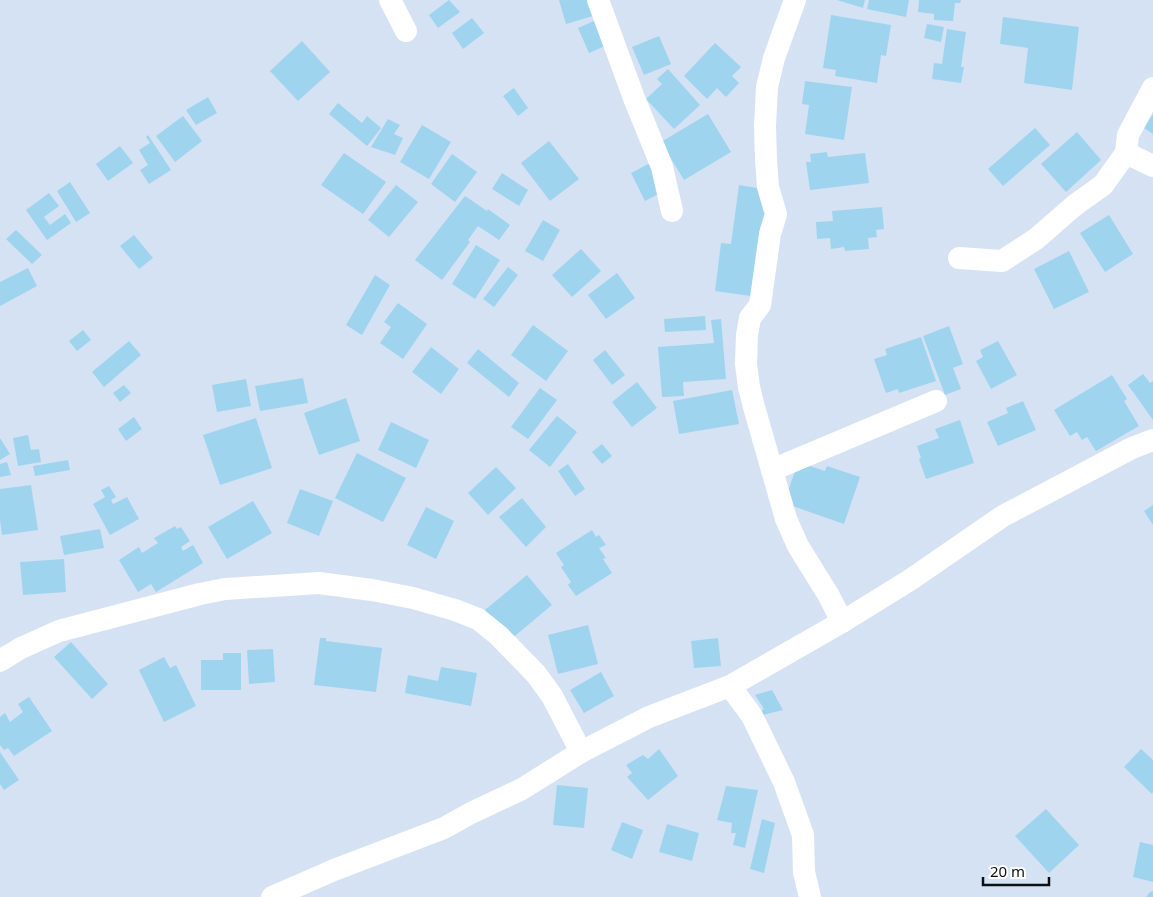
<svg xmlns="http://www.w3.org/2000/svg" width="1153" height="897" viewBox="0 0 1153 897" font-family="'Noto Sans',sans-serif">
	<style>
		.building { fill: #9fd4ee }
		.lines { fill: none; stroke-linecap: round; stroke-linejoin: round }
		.street { stroke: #fff; stroke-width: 22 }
	</style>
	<rect width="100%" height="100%" fill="#d5e2f4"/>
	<g class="building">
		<polygon points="449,0 460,12 438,28 429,15"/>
		<polygon points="559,0 589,0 593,16 566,24"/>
		<polygon points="837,0 865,0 863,8"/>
		<polygon points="869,0 909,0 906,17 867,9"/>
		<polygon points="919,0 961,0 960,3 955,3 953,21 934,20 934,14 918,12"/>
		<polygon points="831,15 891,25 886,56 881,55 877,83 835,76 836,70 823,68"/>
		<polygon points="1003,17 1079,27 1072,90 1024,83 1028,48 1000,44"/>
		<polygon points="472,18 484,33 463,49 452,33"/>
		<polygon points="594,21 605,46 589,53 578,28"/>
		<polygon points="927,24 944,27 941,42 924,38"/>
		<polygon points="947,29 966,32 961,67 964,67 961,83 932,79 934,63 942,64"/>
		<polygon points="659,36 671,64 644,75 632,47"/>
		<polygon points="302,41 330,72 298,101 270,71"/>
		<polygon points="715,43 741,67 732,76 739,83 726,97 717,88 707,99 684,76"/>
		<polygon points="668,69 700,105 674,129 646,99 662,84 657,79"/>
		<polygon points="805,81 852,87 844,140 805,134 809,105 802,104"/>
		<polygon points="514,88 528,108 518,116 503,96"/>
		<polygon points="208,97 217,113 196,125 186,110"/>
		<polygon points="338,103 362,123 367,116 381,128 367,146 329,114"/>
		<polygon points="708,114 731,152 684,180 661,142"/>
		<polygon points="1153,114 1153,134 1144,128"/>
		<polygon points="183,116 202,141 175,162 156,136"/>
		<polygon points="388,119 400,125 394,134 403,138 395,155 371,147"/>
		<polygon points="422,125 451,142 429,179 400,162"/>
		<polygon points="1035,128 1050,145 1003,186 988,169"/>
		<polygon points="1077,132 1101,160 1066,192 1041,164"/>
		<polygon points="148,135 171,170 149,184 140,170 148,165 139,150 150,143 146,137"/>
		<polygon points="549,141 579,179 550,201 521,163"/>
		<polygon points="120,146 133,163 108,181 96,164"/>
		<polygon points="827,152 828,157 865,153 869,183 810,190 806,162 811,162 810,154"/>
		<polygon points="344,153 386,182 363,214 321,185"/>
		<polygon points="452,154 477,172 455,202 431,184"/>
		<polygon points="650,163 664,191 645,201 631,173"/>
		<polygon points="502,173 528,190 519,206 492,189"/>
		<polygon points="70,182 90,213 76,222 57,191"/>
		<polygon points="396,185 418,202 389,237 368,220"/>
		<polygon points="739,185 763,189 772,203 758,297 715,291 721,243 731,244"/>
		<polygon points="49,193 59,206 44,217 50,225 65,214 71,223 47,240 26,210"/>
		<polygon points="465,196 487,211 488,209 510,225 499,240 478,226 468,240 470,242 442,280 415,260"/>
		<polygon points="882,207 884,229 876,230 877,237 868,238 869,249 845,251 844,247 831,249 830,238 817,239 816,222 833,221 832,211"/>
		<polygon points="1109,215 1133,254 1105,272 1080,233"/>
		<polygon points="543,220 560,230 543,261 525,251"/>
		<polygon points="16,230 42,255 32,264 6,239"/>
		<polygon points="134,235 153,258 139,269 120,246"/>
		<polygon points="476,245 500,260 475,299 452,284"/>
		<polygon points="581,249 601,271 572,297 552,275"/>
		<polygon points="1069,251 1089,292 1054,309 1034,269"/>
		<polygon points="508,267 518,275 494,307 483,299"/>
		<polygon points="28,268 37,286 0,306 0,282"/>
		<polygon points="617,273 635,298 606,319 588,295"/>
		<polygon points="375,275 390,285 362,335 346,325"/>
		<polygon points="398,303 427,324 403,359 380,343 391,327 384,322"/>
		<polygon points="705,316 706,330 665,332 664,319"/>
		<polygon points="721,319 726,379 683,382 684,396 662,397 658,347 714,343 711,320"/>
		<polygon points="533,325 568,351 546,381 511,355"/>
		<polygon points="949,326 963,364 953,368 961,389 945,395 923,336"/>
		<polygon points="83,330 91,340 77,351 69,341"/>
		<polygon points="921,337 936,381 899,393 898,389 886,393 874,359 887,355 885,349"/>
		<polygon points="129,341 141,355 104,387 92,372"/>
		<polygon points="998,341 1017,375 991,389 976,361 983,357 980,350"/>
		<polygon points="431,347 459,369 441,394 412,372"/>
		<polygon points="478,349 519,383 509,397 467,363"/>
		<polygon points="605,350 625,375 612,385 593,360"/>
		<polygon points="1143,374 1150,383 1153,381 1153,420 1128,385"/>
		<polygon points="1112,375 1127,399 1124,401 1139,426 1096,451 1087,437 1082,440 1077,432 1070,436 1054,410"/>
		<polygon points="303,378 308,403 260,411 255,386"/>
		<polygon points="246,379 251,406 217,412 212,385"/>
		<polygon points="637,382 657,408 632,427 612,402"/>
		<polygon points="124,385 131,393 120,402 113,393"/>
		<polygon points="540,388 557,400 528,439 511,427"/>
		<polygon points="732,390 739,424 679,434 673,401"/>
		<polygon points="346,398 360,441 319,455 304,413"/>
		<polygon points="1023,401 1036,430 998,446 987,422 1008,413 1006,408"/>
		<polygon points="557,416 577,432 550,467 529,450"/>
		<polygon points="134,417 142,429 126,441 118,429"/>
		<polygon points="256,418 272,468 220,485 203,435"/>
		<polygon points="960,420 974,463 926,479 919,459 921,458 917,446 939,438 935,429"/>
		<polygon points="391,422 429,440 416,468 378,450"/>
		<polygon points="28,435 31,450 39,449 41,462 18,466 13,438"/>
		<polygon points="0,438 10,454 0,460"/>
		<polygon points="602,444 612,456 602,464 592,452"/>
		<polygon points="357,453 406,478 383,522 335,498"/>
		<polygon points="68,460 70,470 35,476 33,466"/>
		<polygon points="7,462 11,475 0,477 0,464"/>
		<polygon points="798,462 825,471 827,466 860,477 844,524 784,503"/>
		<polygon points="568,464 585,489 575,496 558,471"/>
		<polygon points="496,467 516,488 488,515 468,493"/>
		<polygon points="31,485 38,530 2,535 0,520 0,489"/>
		<polygon points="109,486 116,497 111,500 113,504 127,497 139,519 110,535 93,504 105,497 101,490"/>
		<polygon points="300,489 333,501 319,536 287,523"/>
		<polygon points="522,498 546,527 526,547 499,517"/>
		<polygon points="253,501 272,533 227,559 208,527"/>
		<polygon points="1153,505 1153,525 1144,511"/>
		<polygon points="426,507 454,521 436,559 407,545"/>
		<polygon points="175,526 177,529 181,527 190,541 181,547 183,551 193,545 203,563 156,592 151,584 138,592 119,560 139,547 142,553 158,543 154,538"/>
		<polygon points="100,529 104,548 64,555 60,536"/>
		<polygon points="592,530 596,537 599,535 606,545 599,548 606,558 603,559 612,573 576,596 568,585 571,582 561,567 564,565 556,553"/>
		<polygon points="64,559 66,592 23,595 20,562"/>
		<polygon points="527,575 552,605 510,640 485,610"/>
		<polygon points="588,625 598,664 558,674 548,635"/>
		<polygon points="320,638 326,638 326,641 382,648 376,692 314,685"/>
		<polygon points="718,638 721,666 694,668 691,641"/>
		<polygon points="71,642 108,684 92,699 54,657"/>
		<polygon points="273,649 275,682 249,684 247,650"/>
		<polygon points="223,653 241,653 241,690 201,690 201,660 223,660"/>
		<polygon points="164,657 170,668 176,665 196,706 164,722 139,670"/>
		<polygon points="441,667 477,673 471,706 405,693 408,675 438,681"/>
		<polygon points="601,672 614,696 584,713 570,690"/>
		<polygon points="772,690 783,710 759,716 758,712 764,709 755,695"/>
		<polygon points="29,697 52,731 14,756 8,748 4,750 0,745 0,717 5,713 10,722 23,712 18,704"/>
		<polygon points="659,749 678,776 648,800 627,777 632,773 626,765 643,755 648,759"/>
		<polygon points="1141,749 1153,760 1153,792 1152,794 1124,767"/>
		<polygon points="0,752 19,780 4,790 0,784"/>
		<polygon points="557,785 588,788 584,828 553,825"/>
		<polygon points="726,786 758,790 745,848 733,845 736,833 731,833 732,823 717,820"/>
		<polygon points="1046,809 1079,845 1049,873 1015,836"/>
		<polygon points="762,819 775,823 764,873 750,869"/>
		<polygon points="622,822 643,830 632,859 611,850"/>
		<polygon points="667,824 699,833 692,861 659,852"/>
		<polygon points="1140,842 1153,845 1153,882 1133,877"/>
		<polygon points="1153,891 1153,897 1146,897 1150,892"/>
	</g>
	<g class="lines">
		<g class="street">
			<polyline points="390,0 406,31"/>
			<polyline points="598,0 634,98 662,167 672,211"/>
			<polyline points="795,0 774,58 767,87 765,126 766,160 768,187 776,214 770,234 760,305 750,318 747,335 746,364 749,387 754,407 786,519 798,546 829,596 842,622"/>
			<polyline points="1126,153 1128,135 1153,88"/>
			<polyline points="959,258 1002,261 1036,239 1075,205 1103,185 1126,153 1153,166"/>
			<polyline points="772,470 936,401"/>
			<polyline points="0,661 21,648 59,631 200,594 225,589 319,583 372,590 413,598 455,610 478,619 498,635 536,674 552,696 581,752"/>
			<polyline points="730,686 752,716 784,782 803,835 804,872 810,897"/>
			<polyline points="272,897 334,870 444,828 471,813 522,789 581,752 649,717 730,686 842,622 910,580 1003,516 1132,448 1153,440"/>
		</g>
	</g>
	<path d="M983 877v8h66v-8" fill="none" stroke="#0b1016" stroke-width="2.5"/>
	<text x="990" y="877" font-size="15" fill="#0b1016" stroke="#ffffff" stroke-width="4" paint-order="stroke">20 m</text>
</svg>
